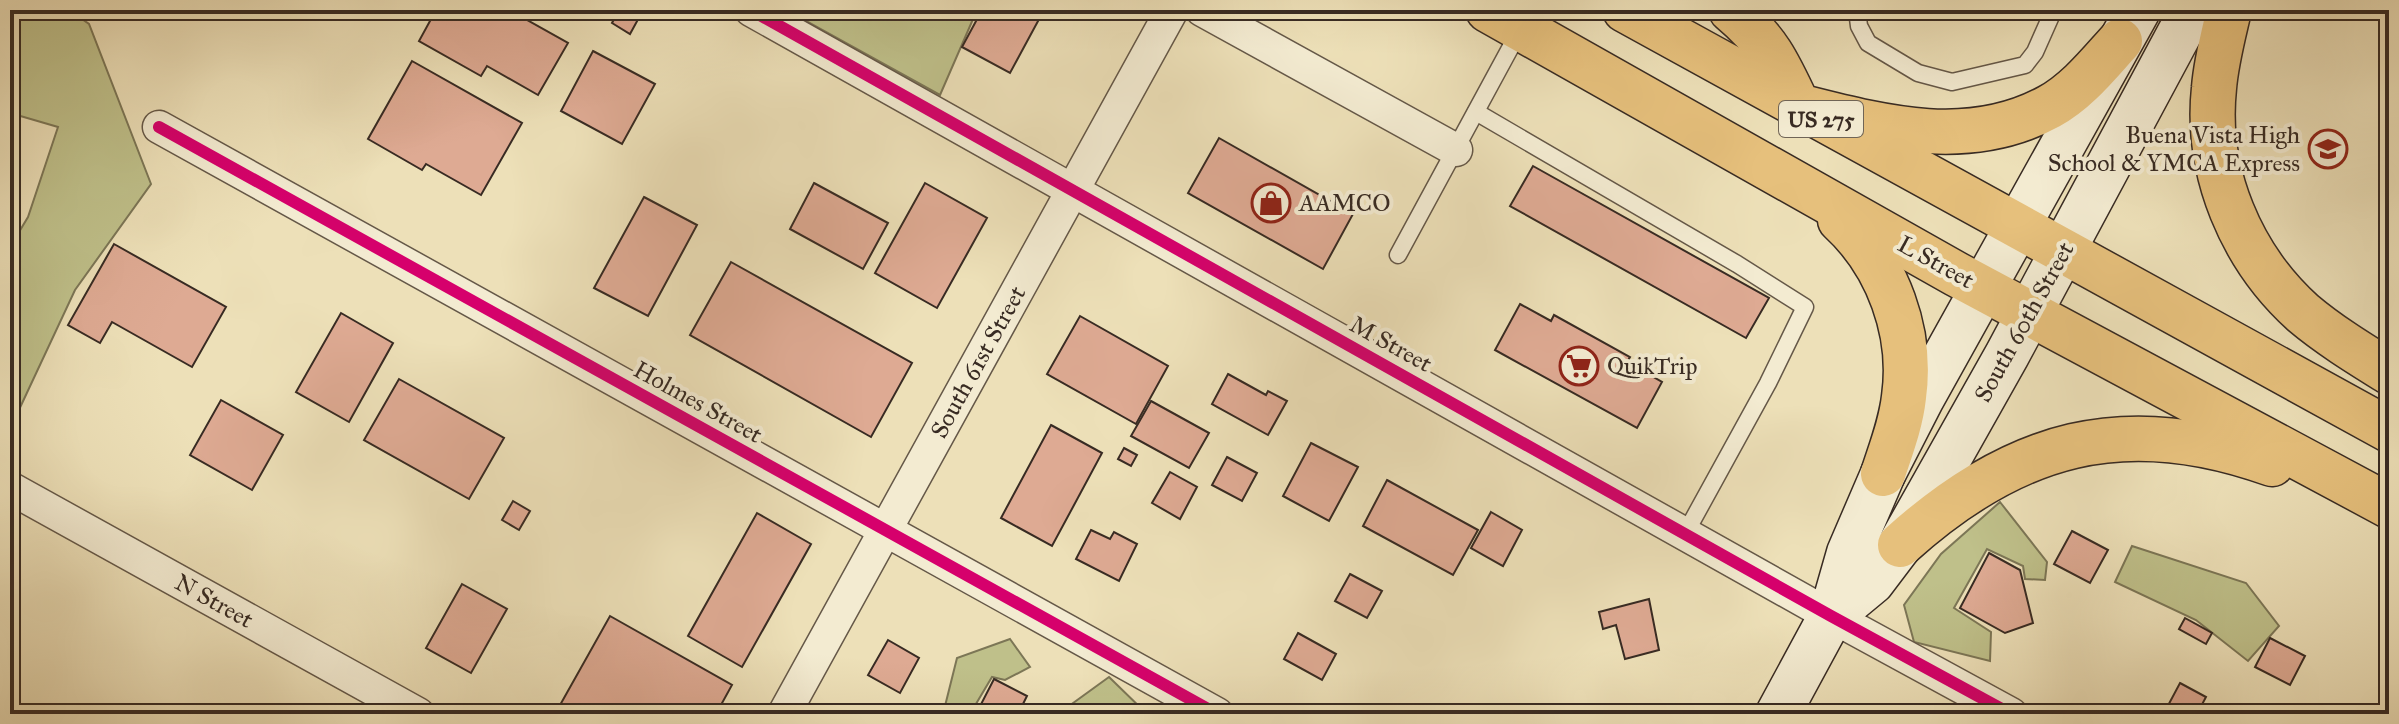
<svg xmlns="http://www.w3.org/2000/svg" width="2399" height="724" viewBox="0 0 2399 724" font-family="'IM FELL Great Primer',serif">
	<style>
		.green { fill: #bfc08a; stroke: #7c7656; stroke-width: 2 }
		.building { fill: #deaa93; stroke: #382b23; stroke-width: 2 }
		.lines { fill: none; stroke-linecap: round; stroke-linejoin: round }
		.lane-casing { stroke: #655848; stroke-width: 19 }
		.street-casing { stroke: #655848; stroke-width: 35 }
		.secondary-casing { stroke: #382b23; stroke-width: 47 }
		.primary-casing { stroke: #382b23; stroke-width: 47 }
		.lane { stroke: #f3ebd1; stroke-width: 16 }
		.street { stroke: #f3ebd1; stroke-width: 32 }
		.secondary { stroke: #f3ebd1; stroke-width: 44 }
		.primary { stroke: #e6c07c; stroke-width: 44 }
		.cycleway-casing { stroke: #f3ebd1; stroke-width: 17 }
		.cycleway { stroke: #d6006c; stroke-width: 12 }
		.labels { text-anchor: middle; stroke-width: 8; stroke-linejoin: round; paint-order: stroke }
		.shield { fill: #f3ebd1; stroke: #706557; stroke-width: 2 }
		.shield-label { font-size: 22px; font-weight: bold; fill: #382b23 }
		.poi-label { font-size: 24px; fill: #382b23; stroke: #f3ebd1; text-anchor: start }
		.street-label { font-size: 24px; fill: #382b23; stroke: #f3ebd1 }
	</style>
	<rect width="100%" height="100%" fill="#ede0b8"/>
	<filter id="stains"><feTurbulence type="fractalNoise" baseFrequency=".0025" numOctaves="4"/><feColorMatrix values="0 0 0 0 .2 0 0 0 0 .09 0 0 0 0 .02 0 0 0 .5 -.17"/></filter>
	<radialGradient id="worn" r=".72"><stop offset=".6" stop-color="#630" stop-opacity="0"/><stop offset="1" stop-color="#630" stop-opacity=".3"/></radialGradient>
	<g class="green">
		<polygon points="10,10 69,10 89,24 151,184 75,290 10,429 10,247 28,217 58,127 10,113"/>
		<polygon points="786,10 977,10 940,95"/>
		<polygon points="2000,502 2047,562 2045,580 2025,579 2023,566 1987,549 1954,608 1991,632 1990,661 1914,642 1904,605 1941,554"/>
		<polygon points="2132,546 2246,583 2279,626 2248,661 2196,620 2115,582"/>
		<polygon points="1010,639 1030,667 1005,680 992,677 970,714 943,714 957,658"/>
		<polygon points="1109,677 1147,714 1058,714"/>
	</g>
	<g class="building">
		<polygon points="436,10 514,10 513,12 568,43 538,95 487,66 481,76 419,41"/>
		<polygon points="619,10 634,10 641,14 630,34 612,23"/>
		<polygon points="982,10 1044,10 1010,73 962,47"/>
		<polygon points="593,51 655,84 622,144 561,111"/>
		<polygon points="412,61 522,123 481,195 426,164 422,170 368,139"/>
		<polygon points="1219,138 1353,214 1323,269 1188,193"/>
		<polygon points="1533,166 1769,298 1746,338 1510,206"/>
		<polygon points="814,183 888,223 863,269 790,229"/>
		<polygon points="925,183 987,218 937,308 875,273"/>
		<polygon points="644,197 697,225 648,316 594,288"/>
		<polygon points="114,244 226,307 192,367 112,322 100,343 68,325"/>
		<polygon points="731,262 912,363 871,437 690,335"/>
		<polygon points="1520,304 1551,321 1554,315 1630,357 1627,362 1662,382 1637,428 1495,350"/>
		<polygon points="341,313 393,343 349,422 296,392"/>
		<polygon points="1080,316 1168,366 1136,424 1047,374"/>
		<polygon points="1228,374 1266,395 1268,391 1287,401 1268,435 1212,404"/>
		<polygon points="399,379 504,438 469,499 364,440"/>
		<polygon points="221,400 283,435 252,490 190,455"/>
		<polygon points="1151,401 1209,433 1189,468 1131,436"/>
		<polygon points="1051,425 1102,453 1052,546 1001,518"/>
		<polygon points="1311,443 1358,467 1329,521 1283,496"/>
		<polygon points="1124,448 1137,455 1131,466 1118,459"/>
		<polygon points="1227,457 1257,473 1242,501 1212,485"/>
		<polygon points="1170,472 1197,487 1180,519 1152,503"/>
		<polygon points="1387,480 1478,530 1453,575 1363,526"/>
		<polygon points="513,501 530,511 519,530 502,520"/>
		<polygon points="1491,512 1522,530 1503,566 1471,548"/>
		<polygon points="757,513 811,544 742,667 688,636"/>
		<polygon points="1091,530 1110,539 1114,532 1137,544 1119,581 1076,559"/>
		<polygon points="2072,531 2108,550 2090,583 2054,564"/>
		<polygon points="1989,553 2020,570 2033,623 2005,633 1960,608"/>
		<polygon points="1350,574 1382,591 1367,618 1335,601"/>
		<polygon points="462,584 507,609 471,673 426,648"/>
		<polygon points="1649,599 1659,650 1625,659 1616,625 1603,629 1599,612"/>
		<polygon points="610,616 732,685 716,714 555,714"/>
		<polygon points="2185,618 2212,633 2206,644 2179,629"/>
		<polygon points="1298,633 1336,654 1322,680 1284,659"/>
		<polygon points="2270,638 2305,656 2290,685 2255,667"/>
		<polygon points="888,640 919,658 900,693 868,675"/>
		<polygon points="994,679 1027,696 1018,714 976,714"/>
		<polygon points="2180,683 2206,697 2197,714 2164,713"/>
	</g>
	<g class="lines">
		<g class="lane-casing">
			<g id="lane">
				<polyline points="1857,10 1859,26 1868,43 1918,73 1952,82 2025,65 2035,52 2051,16 2049,10"/>
				<polyline points="1476,112 1737,264 1805,307 1768,383 1685,534"/>
				<polyline points="1398,255 1520,30"/>
			</g>
		</g>
		<g class="street-casing">
			<g id="street">
				<polyline points="751,10 1831,616 2011,714"/>
				<polyline points="1202,10 1456,150"/>
				<polyline points="159,127 1217,714"/>
				<polyline points="10,488 418,714"/>
				<polyline points="784,714 1172,10"/>
			</g>
		</g>
		<g class="secondary-casing">
			<g id="secondary">
				<polyline points="1831,616 1872,582 1900,545 2007,355 2192,10"/>
				<polyline points="1778,714 1831,616 1849,553 1883,474 1922,398 2138,10"/>
			</g>
		</g>
		<g class="primary-casing">
			<g id="primary">
				<polyline points="1488,10 1956,274 2389,506"/>
				<polyline points="1625,10 2389,430"/>
				<path d="M1731 10C1768 41 1778 63 1798 106 1881 127 1968 151 2049 107 2077 92 2099 64 2120 41"/>
				<path d="M2229 10C2223 36 2216 62 2214 88 2205 172 2241 257 2303 313 2329 335 2360 354 2389 372"/>
				<path d="M1840 220C1888 264 1913 333 1904 397 1901 424 1891 449 1883 474"/>
				<path d="M1900 545C2014 442 2124 411 2272 464"/>
			</g>
		</g>
		<use href="#lane" class="lane"/>
		<use href="#street" class="street"/>
		<use href="#secondary" class="secondary"/>
		<use href="#primary" class="primary"/>
		<g class="cycleway-casing">
			<g id="cycleway">
				<polyline points="751,10 1831,616 2011,714"/>
				<polyline points="159,127 1217,714"/>
			</g>
		</g>
		<use href="#cycleway" class="cycleway"/>
	</g>
	<defs>
		<g id="school-ring" transform="scale(2)"><circle r="9.5" fill="#f3ebd1" stroke="#8f2418" stroke-width="1.5"/><path d="M0-5L7-2L0 1L-7-2ZM-4 1L0 2.5L4 1V4Q0 6-4 4Z" fill="#8f2418"/></g>
		<g id="shop-ring" transform="scale(2)"><circle r="9.5" fill="#f3ebd1" stroke="#8f2418" stroke-width="1.5"/><path d="M-5-2.5h2.3a2.7 3.5 0 0 1 5.4 0H5L5.5 6h-11ZM-1.5-2.5h3a1.5 2.3 0 0 0-3 0Z" fill="#8f2418"/></g>
		<g id="supermarket-ring" transform="scale(2)"><circle r="9.5" fill="#f3ebd1" stroke="#8f2418" stroke-width="1.5"/><path d="M-6-5.5h2.5l.6 2H6L4.5 2H-2.5L-4.4-4H-6ZM-1.5 3.2a1.3 1.3 0 1 0 .1 0ZM3 3.2a1.3 1.3 0 1 0 .1 0Z" fill="#8f2418"/></g>
	</defs>
	<g fill-rule="evenodd">
		<use href="#school-ring" x="2328" y="149"/>
		<use href="#shop-ring" x="1271" y="203"/>
		<use href="#supermarket-ring" x="1579" y="366"/>
	</g>
	<g class="labels">
		<rect class="shield" x="1779" y="101" width="84" height="36" rx="6"/>
		<g class="shield-label">
			<text x="1821" y="127">US 275</text>
		</g>
		<g class="poi-label">
			<text x="2300" y="143" text-anchor="end">Buena Vista High<tspan x="2300" dy="28">School &amp; YMCA Express</tspan></text>
			<text x="1299" y="211">AAMCO</text>
			<text x="1607" y="374">QuikTrip</text>
		</g>
		<g class="street-label">
			<text transform="translate(1936 262) rotate(29)" y="8">L Street</text>
			<text transform="translate(2024 322) rotate(-61)" y="8">South 60th Street</text>
			<text transform="translate(1391 344) rotate(29)" y="8">M Street</text>
			<text transform="translate(978 362) rotate(-61)" y="8">South 61st Street</text>
			<text transform="translate(698 402) rotate(29)" y="8">Holmes Street</text>
			<text transform="translate(214 601) rotate(29)" y="8">N Street</text>
		</g>
	</g>
	<rect width="2399" height="724" fill="none" stroke="#ede0b8" stroke-width="40"/>
	<rect x="12" y="12" width="2375" height="700" fill="none" stroke="#382b23" stroke-width="4"/>
	<rect x="20" y="20" width="2359" height="684" fill="none" stroke="#382b23" stroke-width="2"/>
	<rect width="100%" height="100%" filter="url(#stains)"/>
	<rect width="100%" height="100%" fill="url(#worn)"/>
</svg>
